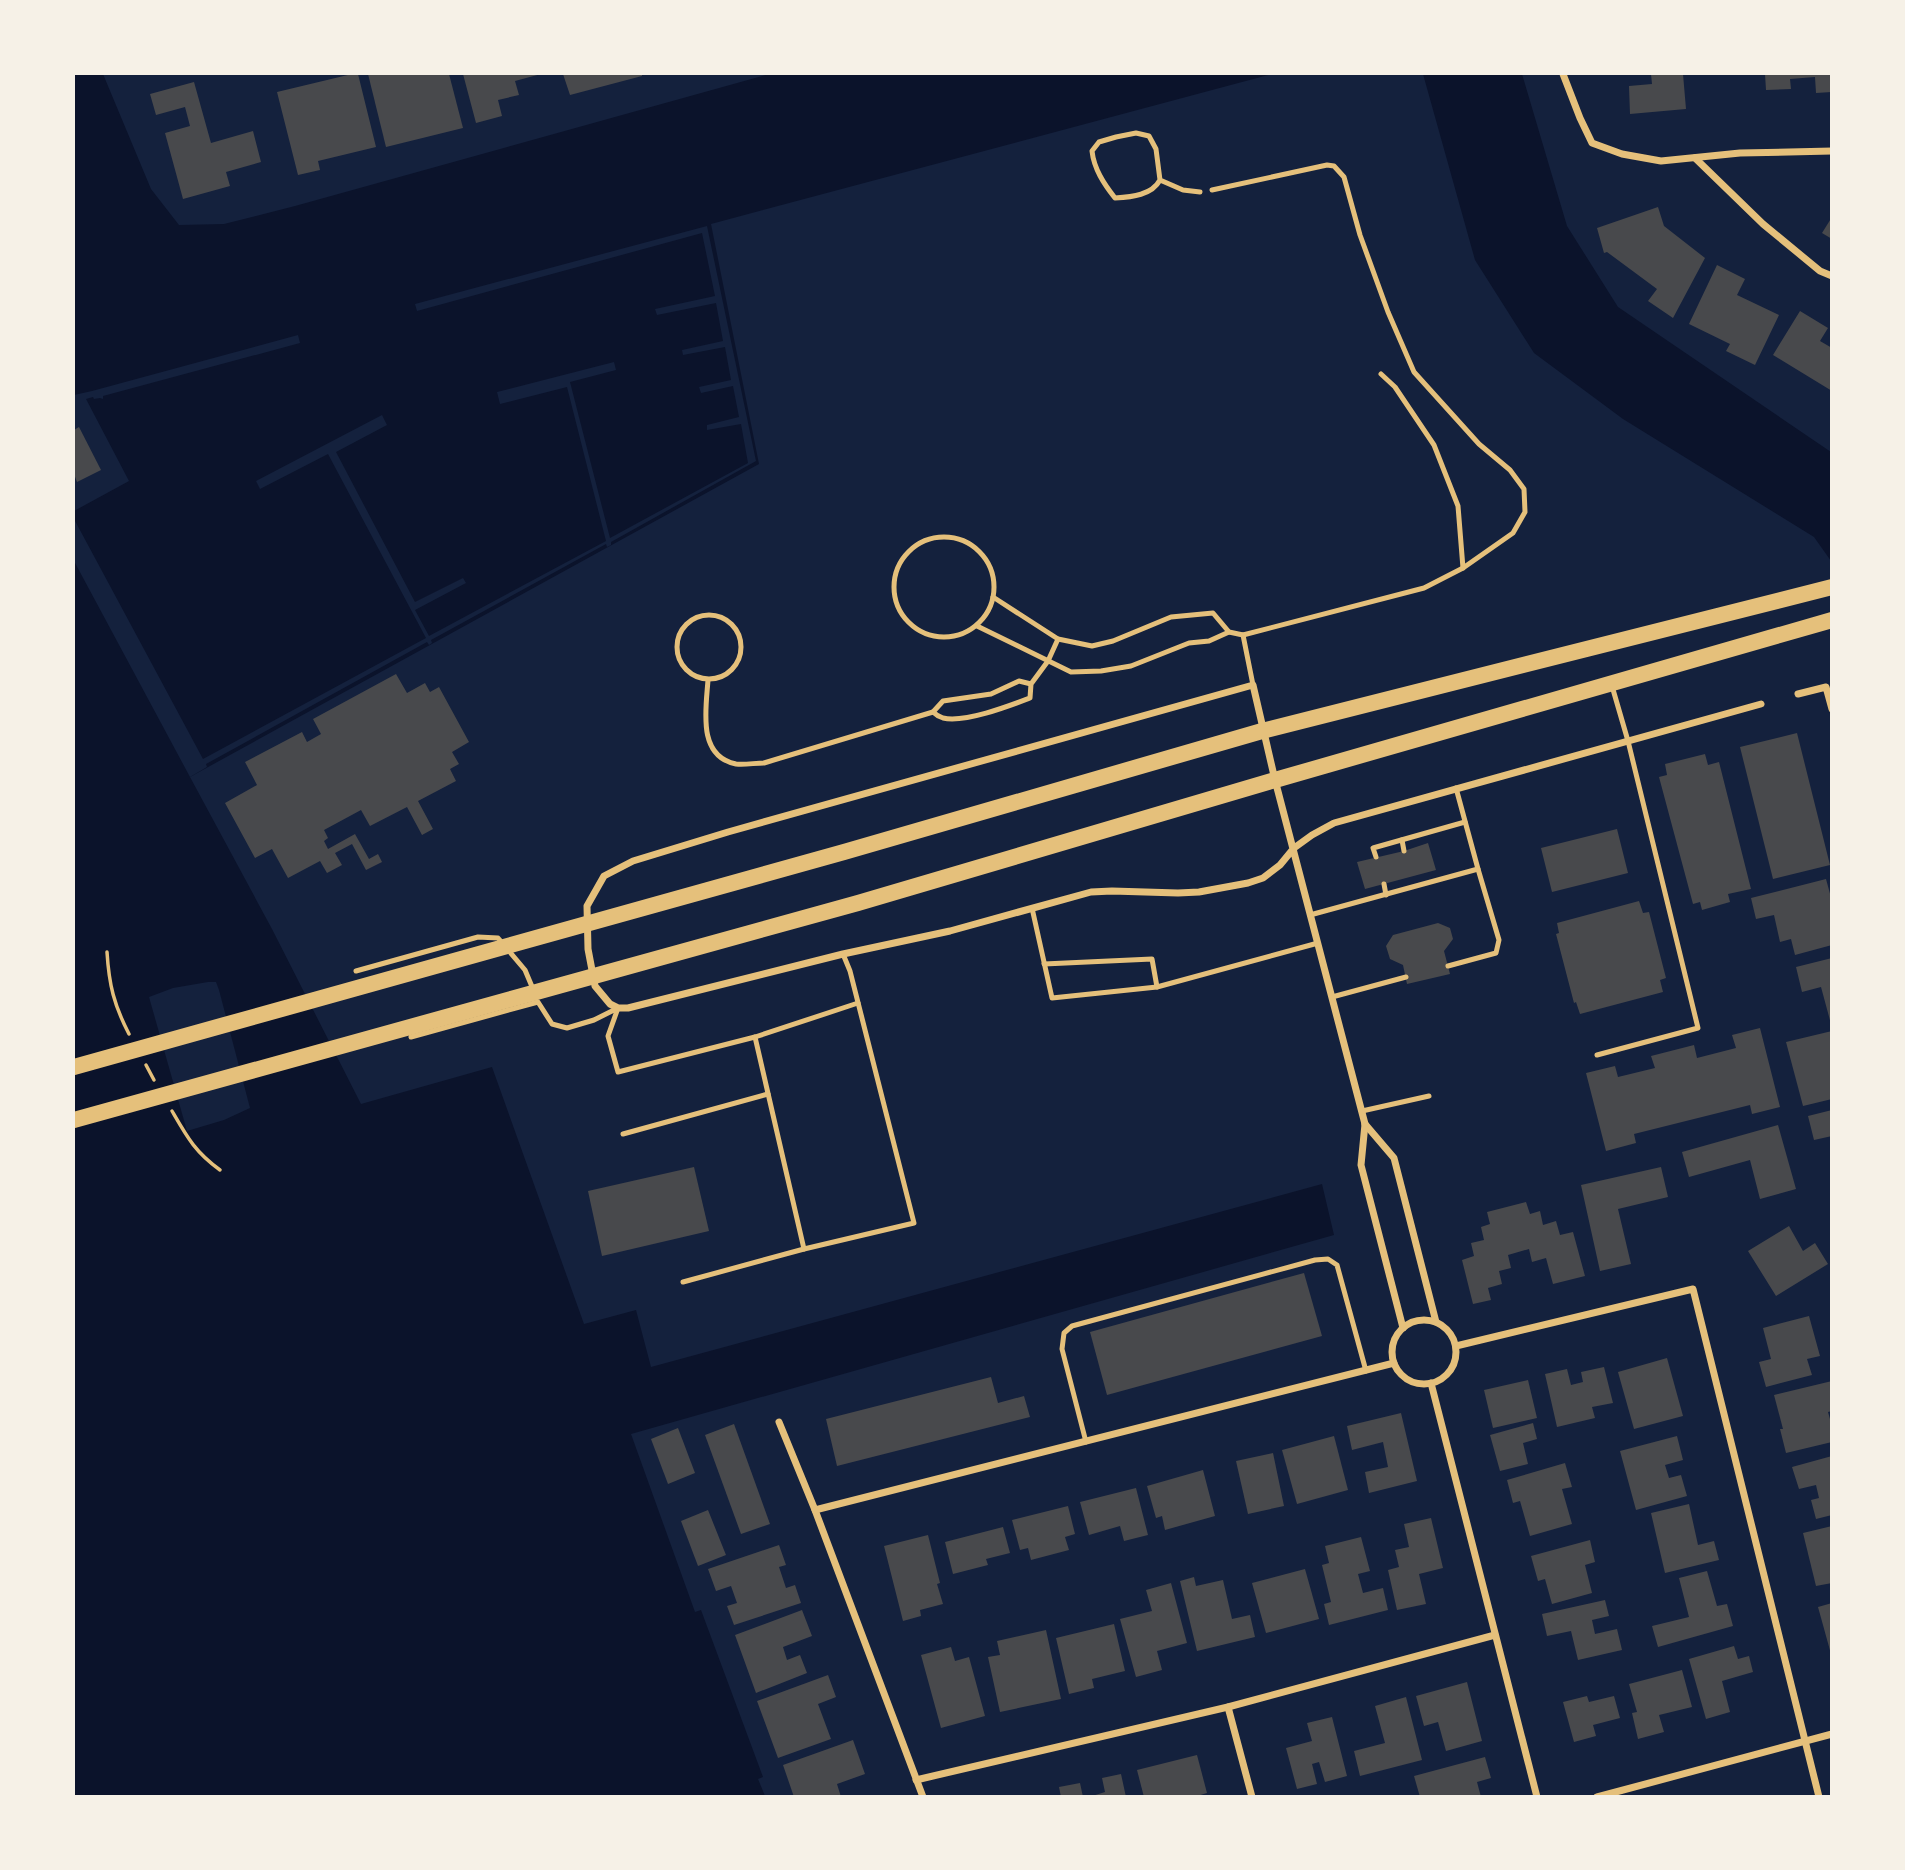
<svg xmlns="http://www.w3.org/2000/svg" width="1905" height="1870" viewBox="0 0 1905 1870" font-family="Spectral,serif">
	<style>
		.water { fill: #0b132b }
		.pier { fill: #14213d }
		.building { fill: #48494c }
		.lines { fill: none; stroke-linecap: round; stroke-linejoin: round }
		.path { stroke: #e5c07b; stroke-width: 3.5 }
		.service { stroke: #e5c07b; stroke-width: 5 }
		.minor { stroke: #e5c07b; stroke-width: 7 }
		.primary { stroke: #e5c07b; stroke-width: 16 }
	</style>
	<rect width="100%" height="100%" fill="#14213d"/>
	<g class="water">
		<polygon points="74,74 103,74 151,189 179,225 224,224 295,206 769,74 1272,74 711,224 759,464 190,777 272,929 361,1104 492,1067 584,1324 636,1310 651,1367 1322,1184 1334,1235 631,1434 695,1612 701,1610 763,1777 758,1779 765,1796 74,1796"/>
		<polygon points="1423,74 1522,74 1567,226 1618,307 1831,452 1831,561 1814,537 1623,419 1534,353 1475,260"/>
	</g>
	<g class="pier">
		<polygon points="707,226 756,461 611,542 611,545 607,547 606,544 431,640 432,643 429,645 427,642 206,764 207,767 190,777 74,561 74,519 203,759 426,638 328,454 260,489 256,481 382,415 387,425 336,452 415,602 463,578 466,583 415,610 429,636 606,541 567,387 500,404 497,392 614,362 616,370 570,382 610,538 748,463 741,424 707,430 707,425 739,417 733,386 701,393 699,387 731,380 725,347 683,355 682,350 723,341 716,303 657,315 655,309 715,296 702,233 417,311 415,304"/>
		<polygon points="298,335 300,343 103,396 103,399 100,398 94,399 93,397 86,399 129,481 74,511 74,395 92,391"/>
		<polygon points="208,982 216,982 219,990 250,1108 224,1120 187,1131 149,997 173,988"/>
	</g>
	<g class="building">
		<polygon points="352,74 358,74 376,147 318,161 320,170 298,175 277,92"/>
		<polygon points="368,74 449,74 463,128 386,147"/>
		<polygon points="463,74 541,74 515,81 519,95 498,100 502,116 476,123"/>
		<polygon points="563,74 642,74 642,76 570,95"/>
		<polygon points="1651,74 1683,74 1686,109 1630,114 1629,86 1652,84"/>
		<polygon points="1765,74 1832,74 1832,92 1816,93 1815,77 1790,79 1791,89 1766,90"/>
		<polygon points="194,82 211,143 253,131 261,162 226,172 230,186 183,199 165,133 190,126 185,107 156,115 150,94"/>
		<polygon points="1658,207 1664,226 1705,258 1673,318 1648,301 1657,289 1607,252 1604,253 1597,228"/>
		<polygon points="1832,217 1832,239 1822,233"/>
		<polygon points="1717,265 1745,279 1737,295 1779,315 1755,365 1726,351 1730,344 1689,324"/>
		<polygon points="1800,311 1828,328 1820,341 1832,348 1832,391 1773,355"/>
		<polygon points="79,427 101,470 77,482 74,474 74,430"/>
		<polygon points="396,674 407,693 425,683 430,692 439,687 469,742 452,752 459,764 450,769 456,781 418,801 433,829 422,835 407,807 370,826 361,810 324,830 328,838 324,841 328,849 355,834 369,859 378,854 382,862 366,870 352,844 335,853 342,865 327,873 320,861 288,878 272,849 255,858 225,803 257,785 245,762 302,732 307,742 321,734 313,719"/>
		<polygon points="1797,733 1830,865 1773,879 1740,747"/>
		<polygon points="1705,754 1708,765 1719,762 1751,889 1728,894 1730,902 1702,910 1700,902 1693,904 1659,777 1667,775 1665,764"/>
		<polygon points="1617,829 1628,873 1552,892 1541,848"/>
		<polygon points="1428,843 1436,870 1365,889 1357,862 1404,851"/>
		<polygon points="1826,879 1832,901 1832,945 1795,955 1791,939 1780,942 1774,915 1756,919 1751,898"/>
		<polygon points="1639,901 1643,913 1649,912 1666,978 1660,980 1663,992 1580,1014 1576,1002 1574,1003 1556,934 1559,933 1557,923"/>
		<polygon points="1438,923 1450,928 1453,939 1444,951 1450,974 1407,984 1403,965 1390,959 1386,946 1393,935"/>
		<polygon points="1832,958 1832,1023 1831,1024 1821,987 1802,992 1796,967"/>
		<polygon points="1760,1028 1780,1107 1752,1114 1750,1105 1634,1134 1636,1143 1606,1151 1586,1073 1615,1066 1618,1077 1655,1068 1651,1056 1694,1045 1697,1058 1736,1048 1732,1035"/>
		<polygon points="1832,1031 1832,1099 1803,1106 1786,1042"/>
		<polygon points="1832,1110 1832,1136 1814,1140 1808,1116"/>
		<polygon points="1778,1125 1796,1189 1760,1199 1750,1160 1689,1177 1682,1152"/>
		<polygon points="694,1167 709,1231 602,1256 588,1191"/>
		<polygon points="1661,1167 1668,1197 1618,1209 1631,1264 1600,1271 1581,1185"/>
		<polygon points="1526,1202 1530,1214 1540,1211 1543,1225 1556,1221 1560,1235 1573,1232 1585,1276 1553,1284 1546,1258 1532,1262 1529,1249 1508,1255 1511,1268 1499,1271 1502,1284 1488,1288 1491,1300 1473,1304 1462,1260 1474,1256 1471,1243 1484,1240 1481,1227 1490,1224 1487,1212"/>
		<polygon points="1789,1226 1803,1251 1815,1243 1828,1264 1776,1296 1748,1251"/>
		<polygon points="1304,1273 1322,1336 1107,1395 1090,1332"/>
		<polygon points="1809,1316 1820,1356 1807,1359 1812,1375 1766,1387 1759,1362 1771,1359 1763,1328"/>
		<polygon points="1667,1358 1683,1416 1634,1429 1618,1372"/>
		<polygon points="1604,1367 1613,1403 1592,1407 1595,1418 1557,1427 1545,1374 1567,1369 1571,1385 1583,1382 1581,1372"/>
		<polygon points="991,1377 998,1403 1024,1396 1030,1417 837,1466 826,1419"/>
		<polygon points="1528,1380 1537,1418 1493,1428 1484,1390"/>
		<polygon points="1832,1381 1832,1411 1828,1412 1832,1426 1832,1442 1786,1453 1780,1429 1783,1429 1774,1395"/>
		<polygon points="1401,1413 1417,1481 1369,1493 1365,1472 1388,1467 1383,1442 1352,1450 1347,1426"/>
		<polygon points="1533,1423 1537,1439 1523,1443 1528,1464 1500,1471 1490,1435"/>
		<polygon points="734,1424 770,1524 741,1534 705,1435"/>
		<polygon points="678,1428 695,1473 668,1484 651,1439"/>
		<polygon points="1334,1436 1348,1490 1297,1504 1282,1450"/>
		<polygon points="1677,1436 1683,1460 1665,1465 1669,1478 1681,1475 1687,1496 1636,1510 1620,1451"/>
		<polygon points="1273,1453 1284,1506 1248,1514 1236,1461"/>
		<polygon points="1832,1456 1832,1515 1816,1519 1811,1500 1819,1498 1816,1485 1799,1489 1792,1467"/>
		<polygon points="1565,1463 1572,1487 1562,1489 1572,1524 1530,1536 1520,1501 1513,1503 1507,1480"/>
		<polygon points="1203,1470 1215,1516 1165,1530 1162,1516 1156,1518 1147,1486"/>
		<polygon points="1136,1488 1148,1535 1124,1541 1120,1526 1089,1535 1080,1502"/>
		<polygon points="1689,1504 1698,1545 1714,1541 1719,1560 1665,1573 1651,1513"/>
		<polygon points="1068,1506 1075,1534 1065,1537 1069,1550 1031,1560 1028,1548 1020,1550 1012,1520"/>
		<polygon points="708,1510 726,1555 698,1566 681,1521"/>
		<polygon points="1431,1518 1443,1568 1419,1574 1426,1604 1397,1610 1388,1570 1399,1567 1395,1550 1409,1547 1404,1524"/>
		<polygon points="1832,1526 1832,1583 1816,1586 1803,1533"/>
		<polygon points="1003,1527 1010,1553 986,1559 988,1565 953,1574 945,1542"/>
		<polygon points="928,1535 940,1583 937,1584 943,1604 920,1610 921,1616 903,1621 884,1546"/>
		<polygon points="1361,1537 1370,1571 1358,1574 1363,1593 1383,1588 1388,1610 1329,1625 1324,1604 1331,1602 1322,1565 1329,1563 1325,1546"/>
		<polygon points="1590,1540 1595,1562 1585,1565 1592,1593 1552,1604 1545,1579 1538,1581 1531,1556"/>
		<polygon points="779,1545 786,1565 779,1567 786,1588 795,1585 801,1603 734,1625 727,1606 737,1603 731,1586 716,1591 708,1569"/>
		<polygon points="1305,1569 1319,1619 1266,1633 1252,1583"/>
		<polygon points="1707,1571 1717,1606 1727,1604 1733,1626 1658,1647 1652,1626 1689,1617 1679,1578"/>
		<polygon points="1194,1577 1196,1586 1223,1580 1232,1619 1250,1615 1255,1637 1197,1651 1180,1581"/>
		<polygon points="1171,1583 1187,1643 1157,1651 1162,1670 1136,1677 1120,1619 1152,1611 1146,1590"/>
		<polygon points="1605,1600 1609,1616 1592,1620 1595,1634 1617,1629 1622,1650 1578,1660 1571,1631 1547,1636 1542,1614"/>
		<polygon points="1832,1603 1832,1654 1831,1654 1818,1607"/>
		<polygon points="802,1610 812,1636 783,1647 787,1660 800,1655 807,1673 756,1693 735,1635"/>
		<polygon points="1114,1624 1125,1671 1092,1679 1094,1688 1069,1694 1056,1638"/>
		<polygon points="1046,1630 1061,1699 1000,1712 988,1657 1000,1655 997,1641"/>
		<polygon points="1734,1646 1738,1659 1749,1656 1753,1672 1722,1681 1730,1712 1706,1719 1689,1659"/>
		<polygon points="951,1647 955,1661 969,1657 985,1716 941,1728 921,1655"/>
		<polygon points="1682,1670 1692,1707 1659,1715 1664,1732 1638,1739 1632,1713 1637,1712 1629,1684"/>
		<polygon points="828,1675 836,1697 818,1704 831,1739 778,1758 757,1701"/>
		<polygon points="1467,1682 1482,1741 1446,1751 1438,1722 1424,1726 1416,1696"/>
		<polygon points="1587,1696 1589,1702 1614,1696 1620,1718 1593,1725 1596,1736 1574,1742 1563,1702"/>
		<polygon points="1406,1697 1422,1760 1360,1776 1354,1751 1385,1743 1375,1706"/>
		<polygon points="1332,1717 1347,1776 1325,1782 1319,1762 1312,1764 1317,1784 1297,1789 1286,1748 1312,1741 1307,1723"/>
		<polygon points="853,1740 865,1774 837,1784 841,1797 794,1797 783,1765"/>
		<polygon points="1197,1755 1207,1793 1194,1797 1144,1797 1137,1770"/>
		<polygon points="1485,1757 1491,1778 1477,1782 1481,1797 1420,1797 1414,1776"/>
		<polygon points="1121,1774 1126,1797 1089,1797 1105,1792 1102,1778"/>
		<polygon points="1080,1783 1083,1797 1061,1797 1059,1787"/>
	</g>
	<g class="lines">
		<g class="path">
			<path d="M107 952C109 985 114 1005 129 1034"/>
			<polyline points="146,1065 154,1080"/>
			<path d="M172 1111C187 1137 195 1152 220 1170"/>
		</g>
		<g class="service">
			<path d="M1160 180C1152 195 1132 197 1115 198 1104 184 1094 169 1092 151L1099 142 1116 137 1136 133 1149 136 1156 149 1160 180 1183 190 1200 192"/>
			<polyline points="1381,374 1395,387 1434,445 1458,506 1463,568"/>
			<circle cx="944" cy="587" r="50"/>
			<polyline points="993,597 1058,639 1092,646 1113,641 1171,617 1213,613 1229,632 1243,635 1424,588 1463,568 1513,533 1525,512 1524,489 1510,470 1479,444 1414,372 1388,312 1360,235 1344,177 1334,166 1327,165 1212,190"/>
			<circle cx="709" cy="647" r="32"/>
			<polyline points="977,626 1071,672 1101,671 1131,666 1189,643 1209,641 1229,632"/>
			<polyline points="1243,635 1253,685"/>
			<path d="M708 680C706 709 697 756 736 764 745 765 755 763 764 763L933 712"/>
			<path d="M1031 684 1019 681 991 694 943 701 933 712C935 714 940 717 943 718 965 723 1009 706 1030 698L1031 684 1048 661 1058 639"/>
			<polyline points="1402,840 1404,851"/>
			<polyline points="1376,857 1373,848 1465,822"/>
			<polyline points="1384,884 1386,895"/>
			<polyline points="1032,908 1052,998 1157,987 1318,943"/>
			<polyline points="1310,915 1478,869 1456,788"/>
			<polyline points="1044,964 1152,959 1157,987"/>
			<polyline points="1448,966 1496,953 1499,940 1478,869"/>
			<polyline points="356,971 478,937 498,938 525,970 533,989"/>
			<polyline points="1332,997 1406,977"/>
			<polyline points="618,1008 608,1036 618,1072 755,1037 858,1003"/>
			<polyline points="411,1037 538,1002 552,1024 567,1028 594,1020 618,1008"/>
			<polyline points="755,1037 804,1249"/>
			<polyline points="1597,1055 1698,1028 1628,741 1612,686"/>
			<polyline points="1362,1111 1429,1096"/>
			<polyline points="623,1134 768,1094"/>
			<polyline points="683,1282 804,1249 914,1223 850,971 843,954"/>
			<polyline points="1086,1442 1062,1349 1064,1333 1072,1326 1315,1260 1328,1259 1337,1265 1366,1371"/>
		</g>
		<g class="minor">
			<polyline points="1563,74 1580,118 1592,143 1622,154 1661,161 1740,153 1832,151"/>
			<polyline points="1695,158 1763,224 1820,271 1832,276"/>
			<polyline points="1798,694 1826,687 1832,709"/>
			<polyline points="1365,1124 1394,1158 1436,1322"/>
			<circle cx="1424" cy="1352" r="32"/>
			<polyline points="1403,1328 1361,1165 1365,1124 1275,780 1253,685 728,832 633,861 604,876 587,906 588,949 595,986 610,1004 618,1008 628,1008 843,954 950,931 1091,892 1112,891 1178,893 1199,892 1248,883 1263,878 1280,865 1294,848 1312,835 1334,823 1761,704"/>
			<polyline points="1456,1346 1693,1289 1819,1797"/>
			<polyline points="1431,1383 1537,1797"/>
			<polyline points="779,1422 815,1510 923,1797"/>
			<polyline points="815,1510 1394,1363"/>
			<polyline points="1228,1707 1252,1797"/>
			<polyline points="916,1780 1228,1707 1495,1635"/>
			<polyline points="1597,1797 1832,1734"/>
		</g>
		<g class="primary">
			<polyline points="74,1067 844,852 1262,731 1832,587"/>
			<polyline points="74,1120 858,903 1275,780 1832,620"/>
		</g>
	</g>
	<rect width="1905" height="1870" fill="none" stroke="#f6f1e7" stroke-width="150"/>
</svg>
